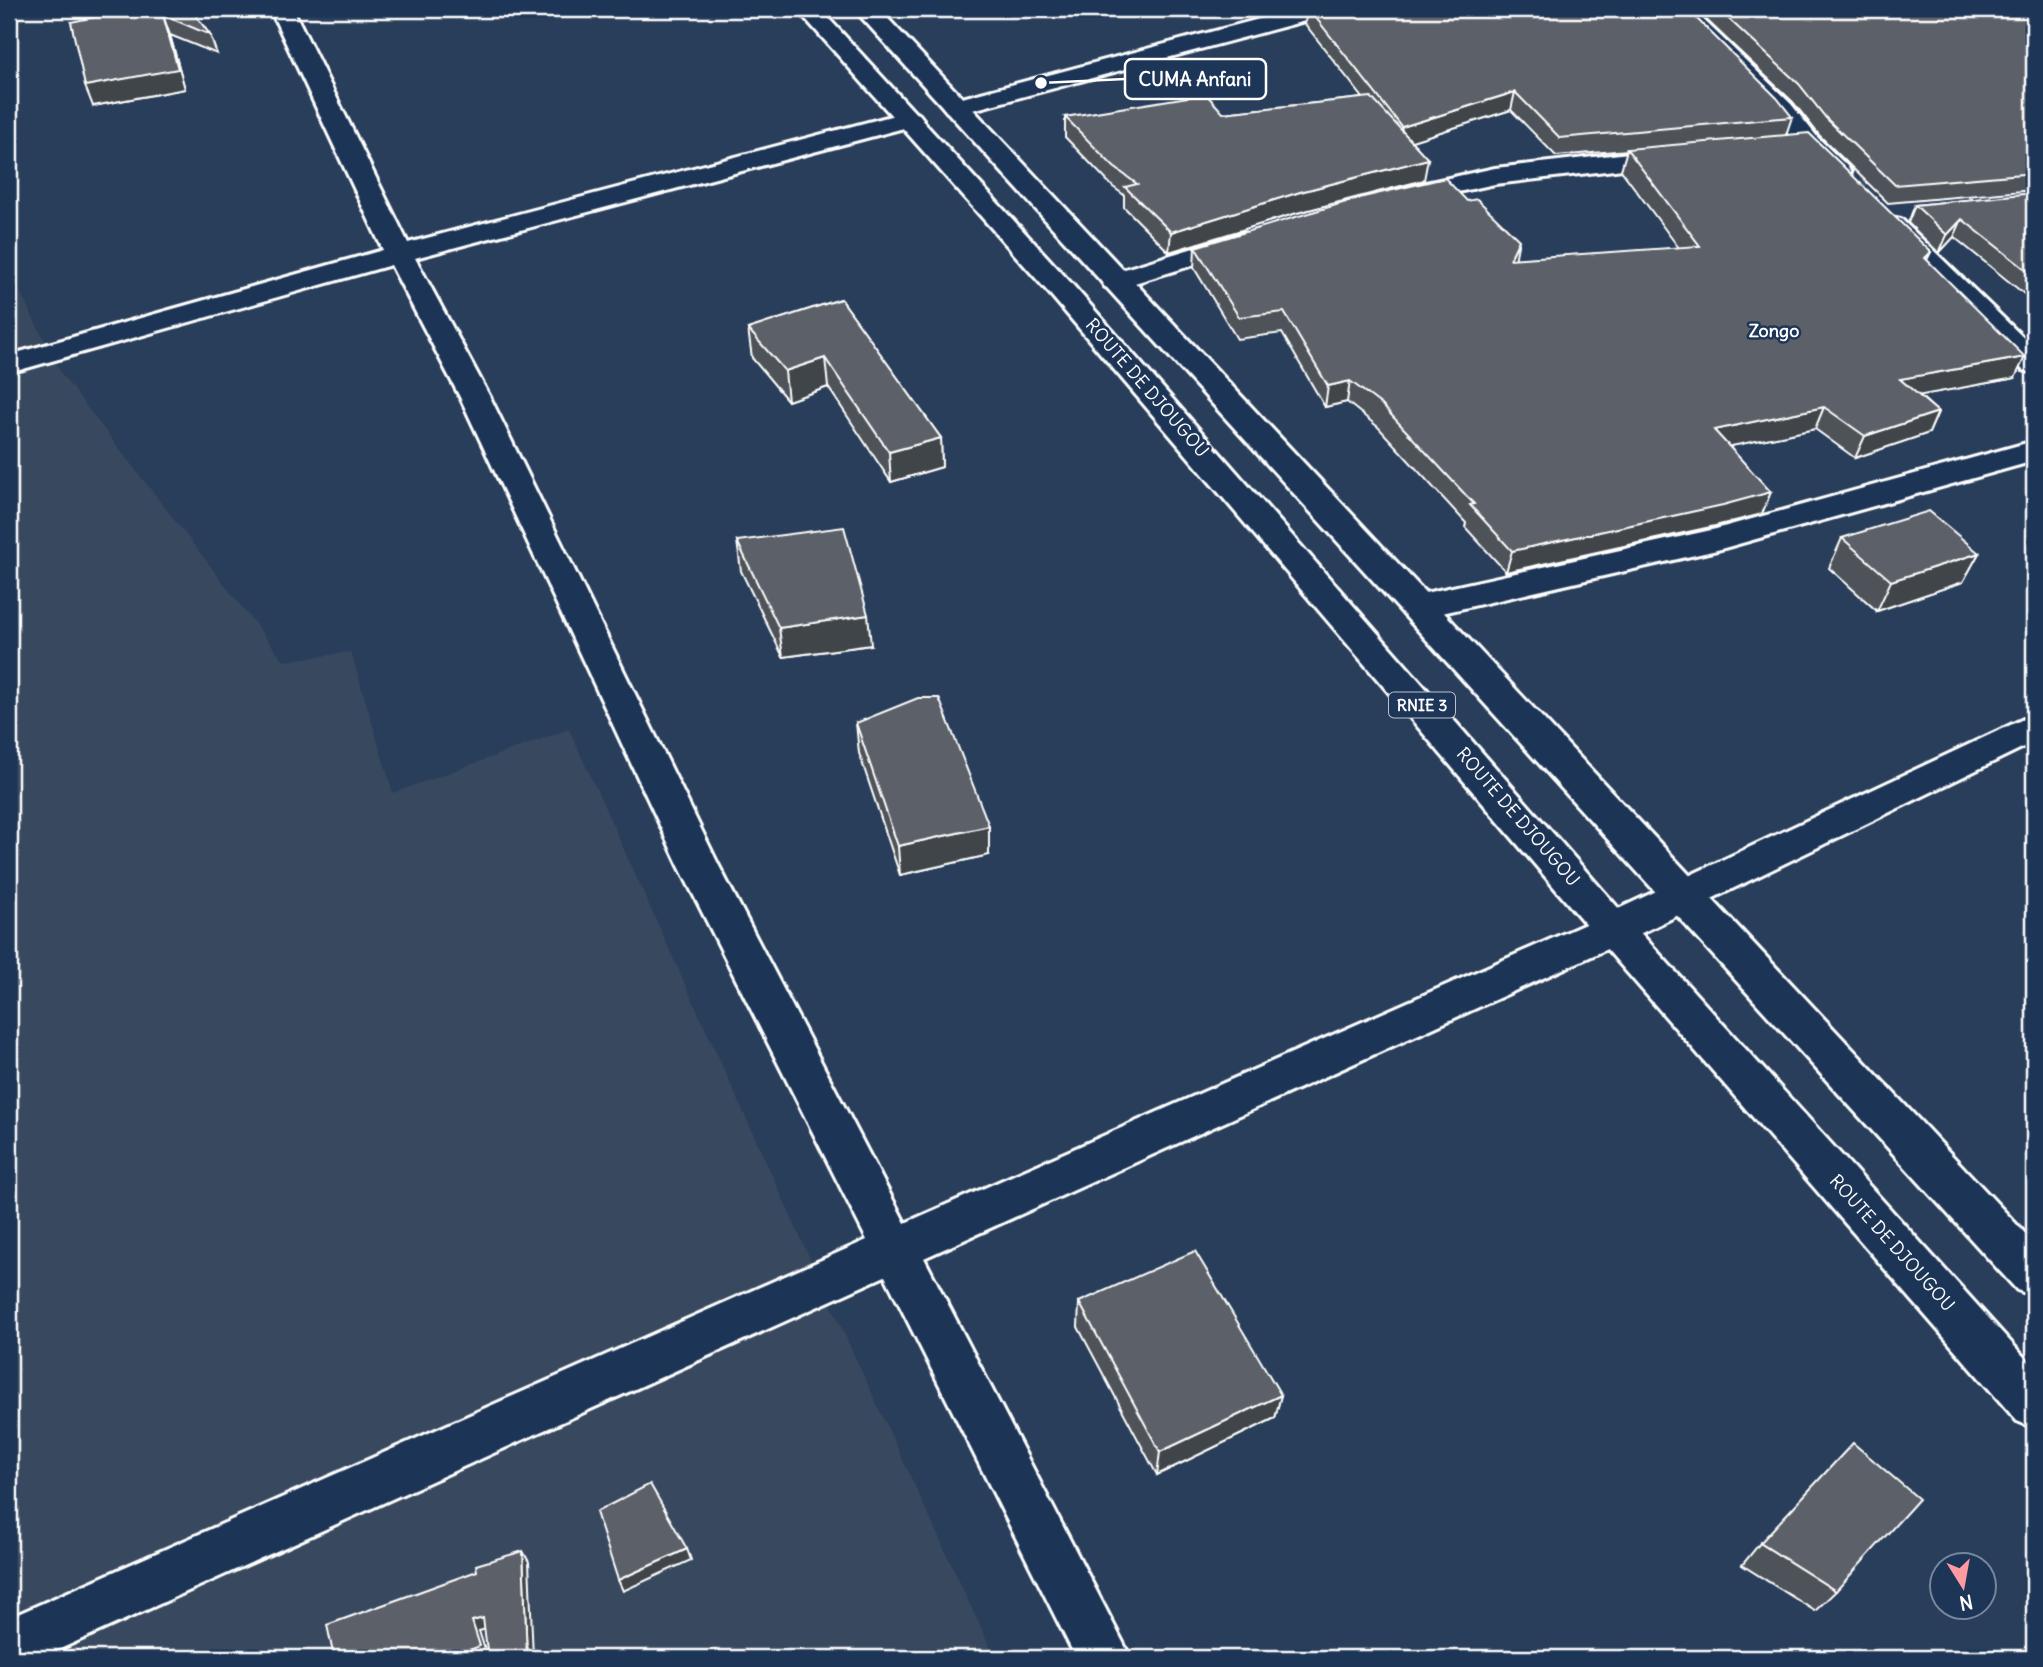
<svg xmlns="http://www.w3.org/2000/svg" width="2043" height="1667" viewBox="0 0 2043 1667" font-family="Delius,sans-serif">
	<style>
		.built { fill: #38485e }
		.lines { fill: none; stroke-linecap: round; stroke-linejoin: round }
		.minor-casing { stroke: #fff; stroke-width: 6 }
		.highway-casing { stroke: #fff; stroke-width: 6 }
		.minor { fill: #1d3557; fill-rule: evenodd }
		.highway { fill: #1d3557; fill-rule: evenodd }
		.wall { fill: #4e5359; stroke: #fff; stroke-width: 2 }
		.shaded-wall { fill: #404448; stroke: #fff; stroke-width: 2 }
		.building { fill: #5b6167; stroke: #fff; stroke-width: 2 }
		.labels { text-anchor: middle; stroke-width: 5; stroke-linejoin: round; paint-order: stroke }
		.shield { fill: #1d3557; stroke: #bbc2cd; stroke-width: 2 }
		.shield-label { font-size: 16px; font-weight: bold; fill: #fff }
		.far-quarter-label { font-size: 18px; font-weight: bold; fill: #fff; stroke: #1d3557 }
		.street-label { font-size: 18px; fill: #fff; stroke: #1d3557 }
		.leader { fill: none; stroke: #fff; stroke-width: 2.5 }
		.callout-dot { fill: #fff; stroke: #1d3557; stroke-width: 2.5 }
		.callout { fill: #1d3557; stroke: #fff; stroke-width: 2.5 }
		.callout-label { font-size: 19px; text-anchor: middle; font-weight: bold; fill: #fff }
	</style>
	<rect width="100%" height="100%" fill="#293e5a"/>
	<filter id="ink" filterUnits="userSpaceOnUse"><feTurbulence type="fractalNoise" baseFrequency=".0143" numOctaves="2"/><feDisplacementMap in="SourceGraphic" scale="14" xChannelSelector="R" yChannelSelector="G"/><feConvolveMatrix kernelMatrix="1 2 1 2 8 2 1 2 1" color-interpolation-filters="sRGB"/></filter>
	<g filter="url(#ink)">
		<polygon class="built" points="9,270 62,375 284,661 351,652 393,793 569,729 859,1366 995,1658 9,1658"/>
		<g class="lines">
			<g class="minor-casing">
				<g id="minor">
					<polygon points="270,9 293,9 408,243 910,111 919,114 923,119 919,124 415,258 491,399 719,866 905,1223 1599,918 2034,714 2034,742 1627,940 924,1258 1131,1658 1076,1658 885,1276 40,1658 9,1658 9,1618 867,1240 679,866 461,399 391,265 9,373 9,355 383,250"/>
					<polygon points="1297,9 1335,9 1331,14 965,112 956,115 947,112 943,107 947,102"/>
					<polygon points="1668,9 1692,9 1791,104 1818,138 1847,166 1851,172 1847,178 1838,180 1829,178 1800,148 1773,114"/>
					<polygon points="1674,148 1683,150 1687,156 1683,162 1495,184 1402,204 1393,202 1389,196 1393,190 1495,168"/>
					<polygon points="1891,217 1901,219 2034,348 2034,373 2023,370 1881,231 1877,225 1881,219"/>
					<polygon points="1243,233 1253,235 1257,241 1253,247 1115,289 1105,287 1101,281 1105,275"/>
					<polygon points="2034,441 2034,461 1717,550 1416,619 1404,615 1399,607 1404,599 1416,595 1716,529"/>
				</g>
			</g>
			<g class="highway-casing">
				<g id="highway">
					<polygon points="797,9 820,9 1070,282 1627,918 2034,1368 2034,1428 2017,1421 1599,940 1050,294"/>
					<polygon points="854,9 879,9 2034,1243 2034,1296 2017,1290"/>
				</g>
			</g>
			<use href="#minor" class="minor"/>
			<use href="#highway" class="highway"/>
		</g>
		<g class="wall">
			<polygon points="110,9 191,9 210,35 217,54 170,35 185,89 93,106 118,12"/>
			<polygon points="1307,9 1687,9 1792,117 1786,135 1931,252 1927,260 2015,378 1919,395 1938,412 1929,433 1855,458 1815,429 1730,446 1762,514 1715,526 1506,572 1465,527 1466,523 1378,427 1347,402 1325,407 1282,333 1237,339 1194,268 1195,247 1515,259 1679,248 1621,170 1627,150 1556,156 1511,110 1411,141 1424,180 1297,213 1169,252 1124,207 1124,195 1113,187 1065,137 1065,117 1223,113 1363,98 1305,24"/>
			<polygon points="1695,9 2034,9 2034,190 1888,203 1820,136 1793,102"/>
			<polygon points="2034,193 2034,302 1954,237 1939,253 1908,223 1915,205"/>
			<polygon points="841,299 941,438 942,467 891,482 828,387 788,401 752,358 748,329"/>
			<polygon points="2034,536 2034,553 2028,548"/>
			<polygon points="1842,538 1979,553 1963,582 1877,611 1829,568"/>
			<polygon points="737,541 871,645 783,657 741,571"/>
			<polygon points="856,723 989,855 900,875 859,753"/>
			<polygon points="1079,1302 1281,1395 1275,1418 1157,1475 1078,1327"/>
			<polygon points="1760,1543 1836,1591 1815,1611 1742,1565"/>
		</g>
		<g class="shaded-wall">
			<polygon points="163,15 170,35 185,89 93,106 85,86"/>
			<polygon points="1515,92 1511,110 1399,145 1402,127"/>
			<polygon points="1428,159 1424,180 1297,213 1169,252 1171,232 1300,192"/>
			<polygon points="1962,219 1954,237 1939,253 1947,235"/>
			<polygon points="1519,240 1515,261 1510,259"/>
			<polygon points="2025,357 2015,378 1890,401 1900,379"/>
			<polygon points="825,358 828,387 788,401 785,371"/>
			<polygon points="1350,381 1347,402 1325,407 1328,386"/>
			<polygon points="1824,407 1815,429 1707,451 1714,430"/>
			<polygon points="1938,412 1929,433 1855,458 1865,436"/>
			<polygon points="941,438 942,467 891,482 889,452"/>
			<polygon points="1771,492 1762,514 1715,526 1506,572 1512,551"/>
			<polygon points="1979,553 1963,582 1877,611 1891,581"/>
			<polygon points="868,615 871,645 783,657 779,628"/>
			<polygon points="989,826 989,855 900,875 898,846"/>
			<polygon points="1281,1395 1275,1418 1157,1475 1160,1452"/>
			<polygon points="687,1549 691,1560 623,1591 618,1580"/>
			<polygon points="523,1551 529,1562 533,1658 527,1658"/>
			<polygon points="483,1618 490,1628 479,1631 487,1656 481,1658 449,1658 472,1621"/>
		</g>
		<g class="building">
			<polygon points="132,9 191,9 210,35 163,15 178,69 85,86 71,22"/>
			<polygon points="1309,9 1687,9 1777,98 1792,117 1560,138 1515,92 1402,127"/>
			<polygon points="1718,9 2034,9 2034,173 1895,185 1826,118 1799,84"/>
			<polygon points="1206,94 1223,113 1371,97 1428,159 1300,192 1171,232 1125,187 1137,184 1114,167 1065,117"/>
			<polygon points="1809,133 1931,252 1925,258 2025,357 1900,379 1938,412 1865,436 1824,407 1714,430 1771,492 1723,505 1512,551 1470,505 1474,504 1382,405 1350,381 1328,386 1284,312 1239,317 1195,247 1363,197 1445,178 1467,201 1477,199 1519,240 1510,259 1700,246 1627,149"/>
			<polygon points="2034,193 2034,276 1962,219 1947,235 1915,205"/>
			<polygon points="841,299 941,438 889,452 825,358 785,371 748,329"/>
			<polygon points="1929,511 1979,553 1891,581 1842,538"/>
			<polygon points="844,527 868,615 779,628 737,541"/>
			<polygon points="918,698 939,698 989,826 898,846 856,723"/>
			<polygon points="1195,1251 1281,1395 1160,1452 1079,1302"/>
			<polygon points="1853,1443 1919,1499 1836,1591 1760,1543"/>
			<polygon points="650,1484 687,1549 618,1580 596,1512"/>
			<polygon points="523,1551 527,1658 488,1658 483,1618 472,1621 480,1646 449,1658 334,1658 327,1625 477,1571 476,1565"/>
		</g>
	</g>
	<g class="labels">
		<rect class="shield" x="1389" y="692.5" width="66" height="25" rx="5"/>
		<g class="shield-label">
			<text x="1422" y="711">RNIE 3</text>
		</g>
		<g class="far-quarter-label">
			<text x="1774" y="337">Zongo</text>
		</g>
		<g class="street-label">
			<text transform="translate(1147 388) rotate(49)" y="6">ROUTE DE DJOUGOU</text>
			<text transform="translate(1518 817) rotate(49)" y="6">ROUTE DE DJOUGOU</text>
			<text transform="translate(1892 1243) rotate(48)" y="6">ROUTE DE DJOUGOU</text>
		</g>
	</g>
	<path class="leader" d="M1041 83L1125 79"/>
	<circle class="callout-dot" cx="1041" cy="83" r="7"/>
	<rect class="callout" x="1125" y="59" width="141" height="40" rx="7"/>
	<g class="callout-label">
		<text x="1195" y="86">CUMA Anfani</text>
	</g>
	<rect width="2043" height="1667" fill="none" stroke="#1d3557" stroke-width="35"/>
	<rect x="18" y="18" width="2008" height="1632" fill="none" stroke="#fff" stroke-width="2.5" filter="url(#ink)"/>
	<g transform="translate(1963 1586) rotate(169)"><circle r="33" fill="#1d3557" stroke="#77869a" stroke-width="2"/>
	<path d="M0-5L12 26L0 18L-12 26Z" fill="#ff9aa2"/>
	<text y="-10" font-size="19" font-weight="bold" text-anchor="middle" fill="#ffffff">N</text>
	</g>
</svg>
